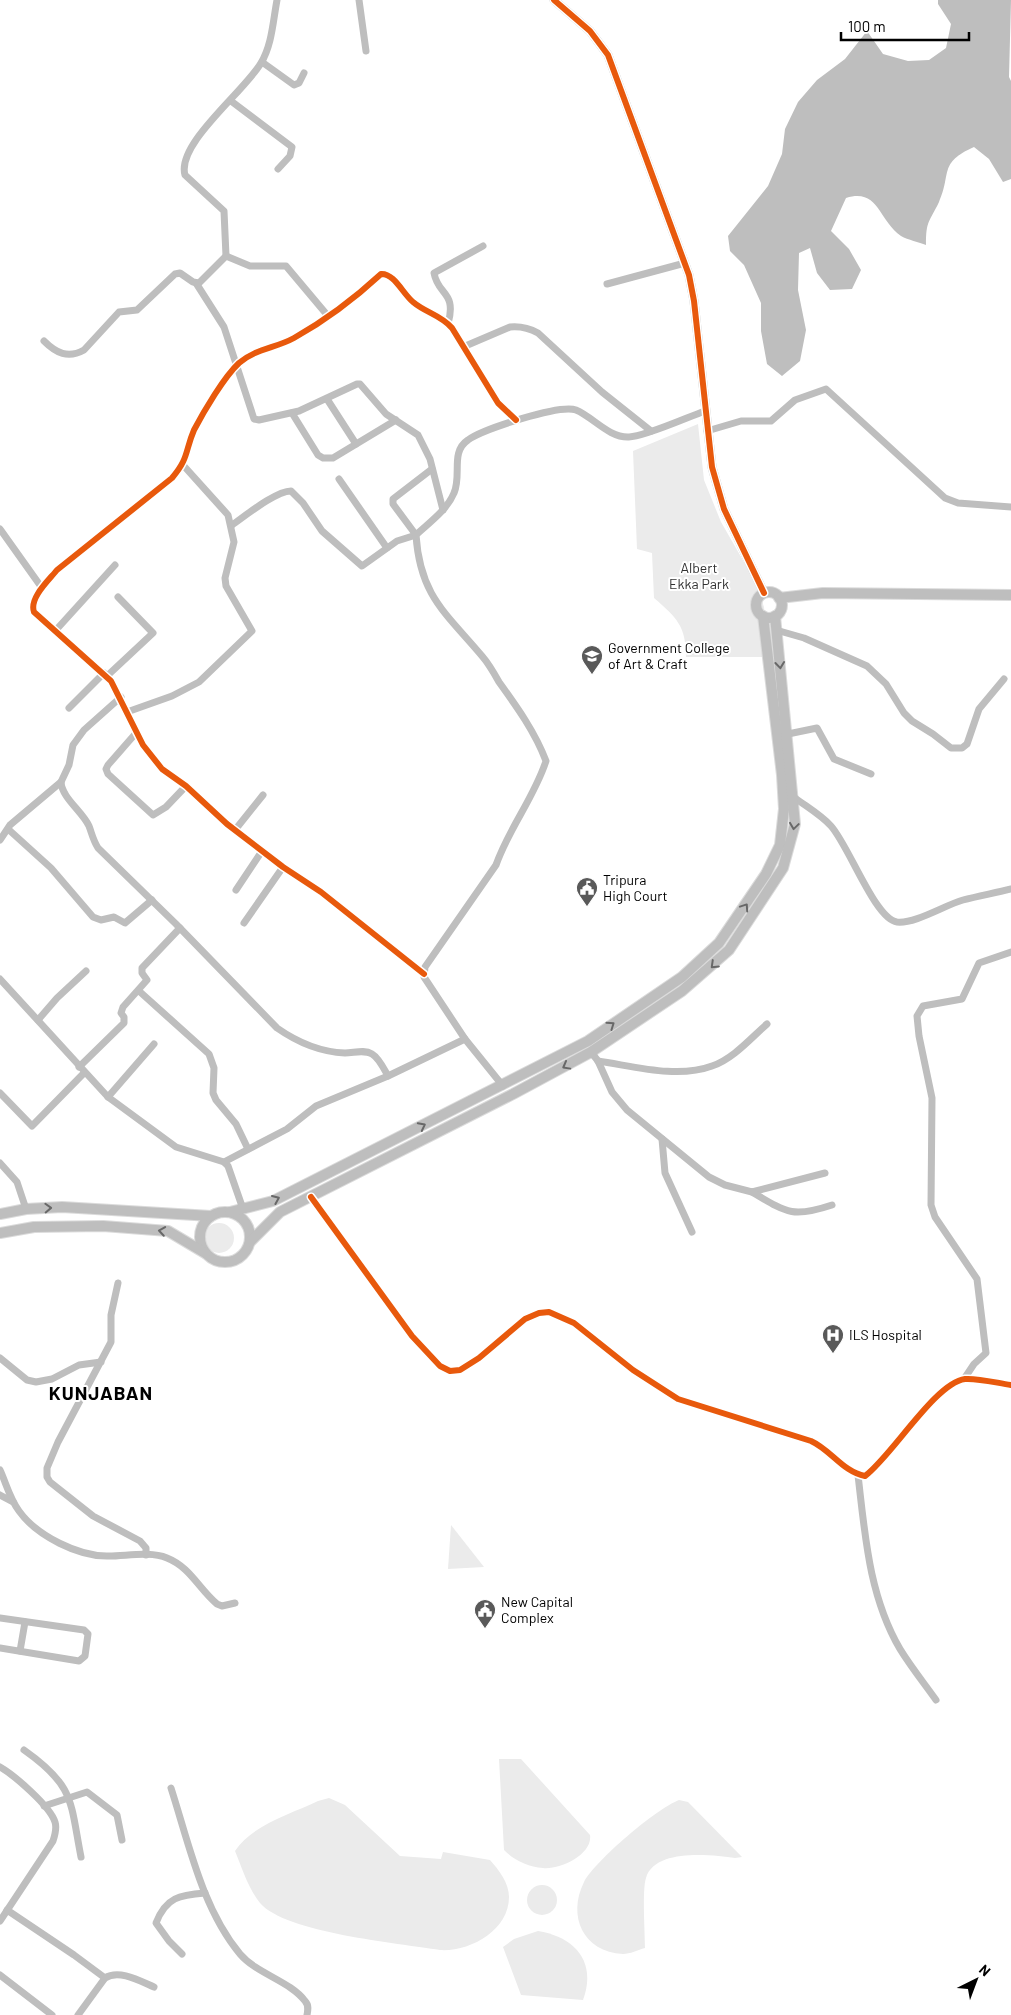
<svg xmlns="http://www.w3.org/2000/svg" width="1011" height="2015" viewBox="0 0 1011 2015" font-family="Barlow,sans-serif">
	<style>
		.green { fill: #ebebeb }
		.water { fill: #bebebe }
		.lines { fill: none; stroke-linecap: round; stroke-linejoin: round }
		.primary-casing { stroke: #dbdbdb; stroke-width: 12 }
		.street { stroke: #bebebe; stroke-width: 7 }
		.secondary { stroke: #b8b8b8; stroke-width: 9 }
		.primary { stroke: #bebebe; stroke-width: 10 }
		.cycleway-casing { stroke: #fff; stroke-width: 9 }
		.cycleway { stroke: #e8590c; stroke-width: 6 }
		.oneway { stroke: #686868 }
		.labels { text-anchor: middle; stroke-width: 4; stroke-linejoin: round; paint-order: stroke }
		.park-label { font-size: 14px; fill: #323232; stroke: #fff }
		.poi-label { font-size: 14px; fill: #000; stroke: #fff; text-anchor: start }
		.district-label { font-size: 19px; font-weight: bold; letter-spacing: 1px; fill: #000; stroke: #fff }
	</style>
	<rect width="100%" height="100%" fill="#fff"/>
	<g class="green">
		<path d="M698 424 704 480 721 522 756 583 764 607 767 633 766 657H686C686 626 677 618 654 598L652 553 637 549 633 451Z"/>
		<circle cx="219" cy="1238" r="15"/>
		<polygon points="451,1525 484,1567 448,1569"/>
		<path d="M499 1759H521L590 1835C593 1854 560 1870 543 1868 528 1867 514 1860 504 1850Z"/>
		<path d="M329 1798 345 1805 400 1856 441 1859 443 1852 490 1860C499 1870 509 1883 509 1897 509 1931 469 1952 440 1950 398 1943 286 1933 260 1903 248 1888 242 1868 235 1851 252 1825 291 1814 318 1801Z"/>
		<path d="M679 1800 688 1802 742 1857 735 1858C712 1855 655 1848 646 1878 642 1889 645 1933 645 1948 638 1950 630 1954 623 1954 583 1952 567 1916 584 1882 596 1860 656 1809 679 1800Z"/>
		<circle cx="542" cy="1900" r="15"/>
		<path d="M538 1931C575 1937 597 1962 583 2000L521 1995 503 1947 514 1939Z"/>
	</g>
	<path class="water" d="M938 0H1011L1009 77 1011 81V179L1003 182 989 159 974 147C938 163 952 173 939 202 929 223 926 220 926 245 919 242 908 240 901 236 878 220 879 188 846 198L831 231 849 249 861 270 852 289 830 290 817 273 810 248 799 253 798 290 806 330 800 361 782 376 767 364 761 331V303L744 265 730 251 728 236 768 186 782 154 785 129 798 102 817 80 845 59 867 31 883 54 908 61 929 60 946 48 951 24 938 4Z"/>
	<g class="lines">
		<g class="primary-casing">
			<g id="primary">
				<circle cx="769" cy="605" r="13"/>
				<polyline points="779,598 823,593 1011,595"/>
				<circle cx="225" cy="1237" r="25"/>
				<polyline points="230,1212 273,1201 588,1041 682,977 719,943 766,874 780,845 784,809 782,775 763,616"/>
				<polyline points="0,1214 26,1209 62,1207 211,1216"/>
				<polyline points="0,1233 34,1227 103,1226 168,1231 205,1253"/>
				<polyline points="250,1242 280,1212 513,1094 591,1052 682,991 729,950 783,868 795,824 775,616"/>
			</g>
		</g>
		<g class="street">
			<polyline points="359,0 366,51"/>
			<polyline points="262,62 294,85 299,83 304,73"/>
			<polyline points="231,101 292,147 290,156 278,169"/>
			<path d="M226 256 224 211 185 175C176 144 245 91 261 63 272 45 273 21 277 0"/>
			<polyline points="196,283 224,327 254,419 259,420 299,411 357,384 360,384 386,414 418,435 430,459 443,510"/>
			<polyline points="607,284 685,263"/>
			<path d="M448 324C457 291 438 296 434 273L483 246"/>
			<path d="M44 341C56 353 68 359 84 350L119 312 137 310 175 274 180 273 193 282 199 283 226 256 250 266H286L328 316"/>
			<path d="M463 347 510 327C521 326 529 328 538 333L602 392 651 431"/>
			<polyline points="327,399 356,444"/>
			<polyline points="292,413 318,455 323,458 333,458 396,420"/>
			<polyline points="707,431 741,421 771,421 795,400 826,389 945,498 958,503 1011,507"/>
			<polyline points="339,479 387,548"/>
			<path d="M232 525C245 516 276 491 291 491L303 503 322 531 362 566 397 541 416 535 393 504V499L432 469"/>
			<polyline points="0,529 42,588"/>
			<polyline points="56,630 115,565"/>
			<polyline points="776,630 804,638 867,666 886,684 904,713 912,721 933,734 951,748 962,748 967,744 979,709 1004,679"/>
			<polyline points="107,676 153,633 118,597"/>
			<path d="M121 697 84 730 73 745 69 765 61 782C62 798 82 811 89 826 92 834 93 840 98 848L176 924 277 1028C297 1042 320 1052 345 1053 354 1053 364 1049 372 1054 379 1058 384 1069 388 1076"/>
			<polyline points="69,708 104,673"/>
			<polyline points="127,712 172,696 199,682 252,631 226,586 225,578 234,542 228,515 183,465"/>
			<polyline points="136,733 108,765 106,769 108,774 153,815 166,807 186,786"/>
			<polyline points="788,734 817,728 834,759 871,774"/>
			<path d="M795 798C807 807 821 815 831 826 849 846 875 919 897 922 915 924 945 905 963 900 978 896 995 893 1011 889"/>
			<polyline points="8,829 51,868 93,917 101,920 114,917 125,923 152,900"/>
			<polyline points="235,830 263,795"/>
			<polyline points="0,840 10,825 61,782"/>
			<polyline points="236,890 262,851"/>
			<polyline points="244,923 283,867"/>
			<path d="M424 974 321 892 283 867 227 824 186 786 162 769 143 745 111 681 34 612C29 598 49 580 57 570L172 478C189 458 185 451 194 430 204 411 224 377 239 363 255 349 276 348 294 338 326 320 354 299 381 274 394 273 403 294 413 302 426 313 441 315 452 328L498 403 516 420"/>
			<polyline points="0,979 108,1097 176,1147 224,1162 228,1166 243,1209"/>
			<polyline points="139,991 209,1054 214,1068 213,1093 216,1100 236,1124 248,1149"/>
			<polyline points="38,1020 57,998 86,971"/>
			<polyline points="591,1052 598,1061 612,1092 627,1110 709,1177 725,1185 752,1192 825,1173"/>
			<path d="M598 1061C633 1066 677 1079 712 1066 733 1059 751 1038 767 1024"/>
			<polyline points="79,1067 124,1023 124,1017 121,1013 123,1007 147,980 142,973 142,968 180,928"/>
			<path d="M503 1086 465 1039 424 977 425 967 496 865C509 828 534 798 546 761 535 732 517 707 499 682 494 673 489 664 482 656 446 613 420 596 416 535 430 522 447 510 454 493 462 475 450 452 468 440 483 429 560 404 576 410 593 417 609 438 629 437 644 437 688 417 705 411"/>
			<polyline points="0,1093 32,1126 84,1073"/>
			<polyline points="108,1097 154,1044"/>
			<polyline points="662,1139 665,1173 692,1232"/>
			<polyline points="224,1162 287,1129 316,1106 388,1076 465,1039"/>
			<polyline points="0,1163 17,1182 26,1209"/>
			<path d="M752 1192C787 1213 793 1218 832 1205"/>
			<path d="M311 1197 412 1336 440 1366 450 1371 460 1370 479 1358 525 1319 539 1313 549 1312 574 1323 633 1370 678 1399 811 1441C831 1450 843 1472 865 1476 892 1456 935 1383 965 1379 978 1378 997 1383 1011 1385"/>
			<polyline points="118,1283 111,1315 111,1342 58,1442 47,1468 47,1477 50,1482 93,1516 140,1541 146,1548 146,1555"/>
			<polyline points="0,1358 27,1380 36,1382 52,1379 79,1365 101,1362"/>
			<polyline points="964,1379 974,1364 986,1353 977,1279 935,1217 931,1205 932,1098 919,1036 917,1016 923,1006 962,999 979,963 1011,952"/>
			<path d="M0 1470C6 1483 10 1499 19 1511 37 1536 79 1557 109 1556 127 1556 150 1551 167 1558 190 1567 199 1589 217 1604L222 1606 235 1603"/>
			<path d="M858 1475C865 1535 869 1596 900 1649 911 1667 924 1683 936 1700"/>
			<polyline points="0,1495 13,1502"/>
			<polyline points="0,1618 84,1630 88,1634 85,1656 79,1661 0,1648"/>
			<polyline points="20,1651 25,1622"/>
			<path d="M24 1750C75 1786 70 1801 81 1857"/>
			<path d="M0 1767C14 1775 50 1806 55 1822 57 1828 55 1835 53 1841L0 1921"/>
			<path d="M171 1788C189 1844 202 1908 240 1954 257 1974 290 1981 305 2001 309 2005 308 2010 307 2015"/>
			<polyline points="44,1806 87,1792 117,1815 122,1840"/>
			<polyline points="7,1910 74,1955 105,1978"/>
			<path d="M182 1954 169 1941 156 1923C166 1897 180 1895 205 1893"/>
			<polyline points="0,1975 52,2015"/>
			<path d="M78 2015 105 1978C119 1969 140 1981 154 1987"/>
		</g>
		<polyline class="secondary" points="554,0 590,31 608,55 689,275 694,301 712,467 724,509 764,593"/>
		<use href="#primary" class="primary"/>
		<g class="cycleway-casing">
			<g id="cycleway">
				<polyline points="554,0 590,31 608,55 689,275 694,301 712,467 724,509 764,593"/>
				<path d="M424 974 321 892 283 867 227 824 186 786 162 769 143 745 111 681 34 612C29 598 49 580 57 570L172 478C189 458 185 451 194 430 204 411 224 377 239 363 255 349 276 348 294 338 326 320 354 299 381 274 394 273 403 294 413 302 426 313 441 315 452 328L498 403 516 420"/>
				<path d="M311 1197 412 1336 440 1366 450 1371 460 1370 479 1358 525 1319 539 1313 549 1312 574 1323 633 1370 678 1399 811 1441C831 1450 843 1472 865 1476 892 1456 935 1383 965 1379 978 1378 997 1383 1011 1385"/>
			</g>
		</g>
		<use href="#cycleway" class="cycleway"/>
	</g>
	<defs><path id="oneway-chevron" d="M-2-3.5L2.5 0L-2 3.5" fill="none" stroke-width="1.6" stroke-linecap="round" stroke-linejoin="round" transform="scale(1.25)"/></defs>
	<g class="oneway">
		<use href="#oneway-chevron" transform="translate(780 665) rotate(84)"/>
		<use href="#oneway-chevron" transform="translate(794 826) rotate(98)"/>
		<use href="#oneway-chevron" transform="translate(745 907) rotate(-56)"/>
		<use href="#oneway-chevron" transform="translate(714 965) rotate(136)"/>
		<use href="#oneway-chevron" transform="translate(611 1025) rotate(-35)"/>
		<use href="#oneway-chevron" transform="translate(566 1066) rotate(151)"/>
		<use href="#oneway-chevron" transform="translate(422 1126) rotate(-27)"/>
		<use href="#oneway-chevron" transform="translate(276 1199) rotate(-23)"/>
		<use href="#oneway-chevron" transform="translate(48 1208) rotate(-2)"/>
		<use href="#oneway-chevron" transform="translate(162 1231) rotate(-171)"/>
	</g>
	<defs>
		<g id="university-pin" transform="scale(1.125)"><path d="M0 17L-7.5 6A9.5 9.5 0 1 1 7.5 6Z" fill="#595959" stroke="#fff"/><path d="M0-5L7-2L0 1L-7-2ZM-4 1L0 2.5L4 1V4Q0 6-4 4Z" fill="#fff"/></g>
		<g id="civic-pin" transform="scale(1.125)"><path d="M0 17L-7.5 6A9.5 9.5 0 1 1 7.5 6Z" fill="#595959" stroke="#fff"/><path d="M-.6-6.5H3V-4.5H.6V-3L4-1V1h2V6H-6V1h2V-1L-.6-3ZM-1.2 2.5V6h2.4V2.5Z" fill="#fff"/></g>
		<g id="hospital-pin" transform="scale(1.125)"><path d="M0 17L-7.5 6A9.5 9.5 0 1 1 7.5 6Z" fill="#595959" stroke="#fff"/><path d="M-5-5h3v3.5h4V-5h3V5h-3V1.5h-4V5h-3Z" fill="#fff"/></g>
	</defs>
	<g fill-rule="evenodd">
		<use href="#university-pin" x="592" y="656"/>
		<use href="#civic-pin" x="587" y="888"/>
		<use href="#hospital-pin" x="833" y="1335"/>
		<use href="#civic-pin" x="485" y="1610"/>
	</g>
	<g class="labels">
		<g class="park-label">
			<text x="699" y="573">Albert<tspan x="699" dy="16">Ekka Park</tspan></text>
		</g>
		<g class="poi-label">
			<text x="608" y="653">Government College<tspan x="608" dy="16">of Art &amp; Craft</tspan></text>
			<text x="603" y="885">Tripura<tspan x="603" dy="16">High Court</tspan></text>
			<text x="849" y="1340">ILS Hospital</text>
			<text x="501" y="1607">New Capital<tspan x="501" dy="16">Complex</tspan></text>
		</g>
		<g class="district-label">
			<text x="101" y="1400">KUNJABAN</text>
		</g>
	</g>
	<g transform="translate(976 1980) rotate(42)" stroke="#ffffff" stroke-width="4" paint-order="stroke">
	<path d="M0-4L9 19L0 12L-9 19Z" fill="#000000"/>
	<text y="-8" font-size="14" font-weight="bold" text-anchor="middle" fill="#000000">N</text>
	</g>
	<path d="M841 32v8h128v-8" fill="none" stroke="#000000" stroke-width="2.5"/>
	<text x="848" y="32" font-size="15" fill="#000000" stroke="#ffffff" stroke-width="4" paint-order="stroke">100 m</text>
</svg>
